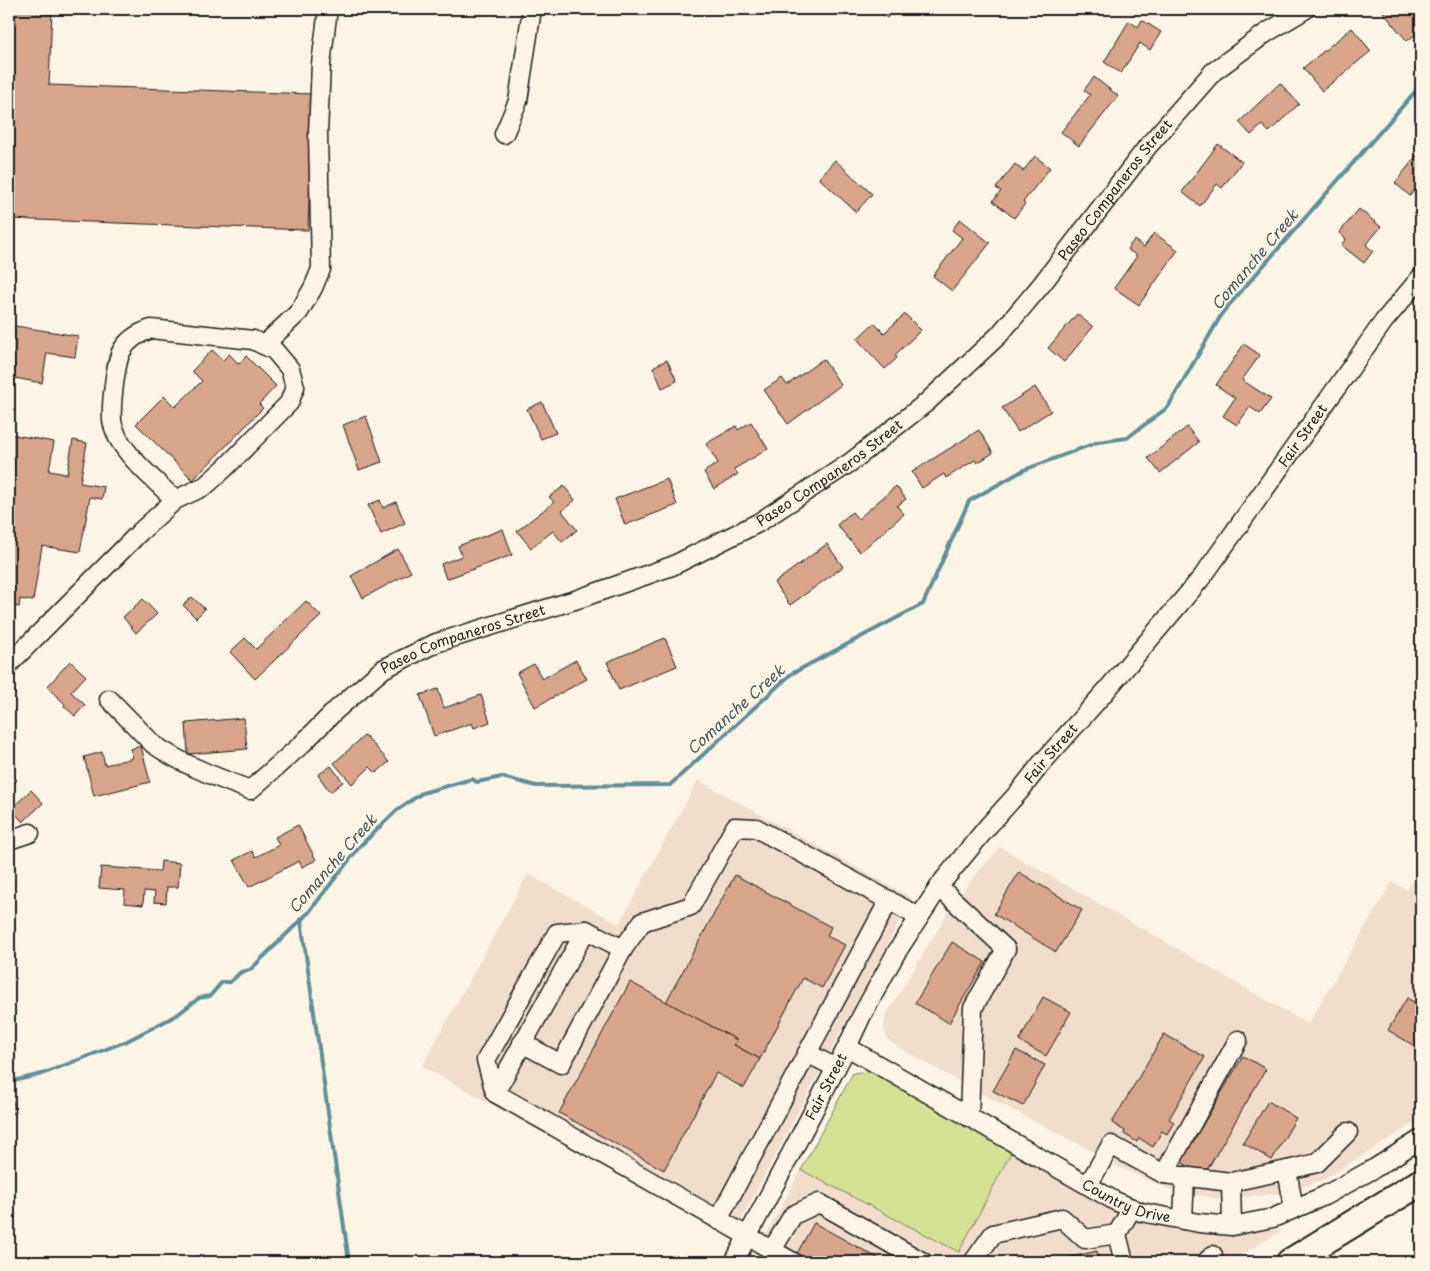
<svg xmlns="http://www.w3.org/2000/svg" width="1430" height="1271" viewBox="0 0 1430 1271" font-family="'Playpen Sans',sans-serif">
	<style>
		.built { fill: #f1ddca }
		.green { fill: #d5e295; stroke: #787f58 }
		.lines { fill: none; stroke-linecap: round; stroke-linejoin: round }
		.stream { stroke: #608e99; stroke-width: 4 }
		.building { fill: #d8a58c; stroke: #1c1c1c }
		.minor-casing { stroke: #1c1c1c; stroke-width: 21 }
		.highway-casing { stroke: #1c1c1c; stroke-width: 30 }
		.minor { stroke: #fcf5e5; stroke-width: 18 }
		.highway { stroke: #fcf5e5; stroke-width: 26 }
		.labels { text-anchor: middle; stroke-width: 4; stroke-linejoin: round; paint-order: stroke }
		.street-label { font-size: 14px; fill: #1c1c1c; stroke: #fcf5e5 }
		.water-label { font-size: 15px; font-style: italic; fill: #3e555a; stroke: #fcf5e5 }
	</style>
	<rect width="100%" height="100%" fill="#fcf5e5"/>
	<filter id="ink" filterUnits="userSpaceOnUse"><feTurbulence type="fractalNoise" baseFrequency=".02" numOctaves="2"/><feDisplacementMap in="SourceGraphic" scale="10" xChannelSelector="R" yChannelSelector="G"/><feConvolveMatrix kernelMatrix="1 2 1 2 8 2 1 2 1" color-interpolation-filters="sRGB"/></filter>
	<g filter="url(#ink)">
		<g class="built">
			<polygon points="698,780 912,898 732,1237 422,1066 528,874 619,924"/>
			<polygon points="1000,847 1308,1024 1392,882 1407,890 1421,867 1421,1119 1323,1180 1279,1194 1218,1199 1173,1191 1123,1169 1092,1151 986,1096 901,1049 888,1040 884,1030 885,1017 947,914 972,879"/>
			<polygon points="1012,1151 1116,1208 1208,1229 1283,1230 1229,1262 751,1262 801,1170 959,1252"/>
		</g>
		<polygon class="green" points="867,1071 884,1076 1014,1147 959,1252 801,1170 853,1073"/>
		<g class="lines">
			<g class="stream">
				<polyline points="1420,317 1421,317"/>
				<polyline points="301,920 349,1262"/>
				<polyline points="9,1082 42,1074 127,1041 177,1015 199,998 210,996 222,982 230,982 241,972 250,970 309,912 360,846 397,810 422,793 472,779 477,782 502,777 536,786 670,785 791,674 923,604 969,501 1024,470 1098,442 1127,438 1168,407 1223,312 1421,85"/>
			</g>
		</g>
		<g class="building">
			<polygon points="9,9 52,9 49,85 313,94 308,230 9,219"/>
			<polygon points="596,9 685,9 685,13 596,10"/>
			<polygon points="875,9 894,9 887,18"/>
			<polygon points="1387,9 1404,9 1408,13 1412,9 1421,9 1421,30 1407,41 1383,12"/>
			<polygon points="1142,20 1161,32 1150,50 1140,43 1121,73 1104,62 1129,21 1138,27"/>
			<polygon points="1352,28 1371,51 1322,91 1303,68"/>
			<polygon points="1094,77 1118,96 1079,146 1061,132 1090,95 1084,90"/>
			<polygon points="1280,83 1299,104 1269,132 1262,125 1251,135 1239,122"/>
			<polygon points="1218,144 1242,162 1222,188 1217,184 1200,206 1182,192"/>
			<polygon points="1421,150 1421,182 1410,196 1395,183"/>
			<polygon points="1035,156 1050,168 1023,202 1025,204 1014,218 993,201 1001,191 996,188 1015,164 1023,171"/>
			<polygon points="835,160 872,194 856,212 819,178"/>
			<polygon points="1359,209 1381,227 1366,245 1373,251 1364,263 1341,245 1346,239 1339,233"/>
			<polygon points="960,219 990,243 952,291 933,276 962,238 952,230"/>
			<polygon points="1154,233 1178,250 1139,305 1114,288 1137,256 1127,249 1134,240 1144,247"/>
			<polygon points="905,314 921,330 895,355 897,358 885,369 857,339 874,323 884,333"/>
			<polygon points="1077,314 1093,327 1064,362 1048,348"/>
			<polygon points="9,325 78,336 75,357 47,353 42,383 9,377"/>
			<polygon points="1244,344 1260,355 1242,380 1271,399 1260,414 1250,407 1237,425 1223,416 1235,398 1216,385"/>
			<polygon points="212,350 223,360 229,354 239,364 246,356 276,386 259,404 263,408 193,480 136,424 164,396 175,407 202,381 192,371"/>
			<polygon points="823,359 841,385 788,424 764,390 782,378 787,385"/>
			<polygon points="667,360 677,381 662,388 653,367"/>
			<polygon points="1035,387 1051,411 1018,432 1002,408"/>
			<polygon points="542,402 556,433 541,439 527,409"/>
			<polygon points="366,416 382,462 359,470 343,425"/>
			<polygon points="751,422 768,449 734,469 738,474 714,489 704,472 718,463 706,444 736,426 738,430"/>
			<polygon points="1187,427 1199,442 1160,473 1148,458"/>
			<polygon points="979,430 993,453 977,463 975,460 946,478 944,474 922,488 912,472"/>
			<polygon points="9,434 54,442 49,471 67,474 73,440 87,443 80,483 104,487 102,499 90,497 80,552 42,546 33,601 20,599 19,607 9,605"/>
			<polygon points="667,479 677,505 625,525 615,499"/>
			<polygon points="564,486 575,500 562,511 577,530 562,542 553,531 531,548 517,531 554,502 549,497"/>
			<polygon points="896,486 906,499 897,506 904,514 860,552 837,525 852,512 858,519"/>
			<polygon points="380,500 383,508 396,502 405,523 381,534 368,505"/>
			<polygon points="503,529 512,555 446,579 441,564 462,556 458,546"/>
			<polygon points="827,544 843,567 790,605 774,583"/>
			<polygon points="398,549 411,572 363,598 351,576"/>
			<polygon points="192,597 205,609 196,618 183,605"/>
			<polygon points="143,599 157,614 136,633 123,617"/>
			<polygon points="306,601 321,616 255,679 230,652 245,638 256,649"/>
			<polygon points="665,638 677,666 619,690 607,662"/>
			<polygon points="576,660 587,679 535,707 517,673 534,664 542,679"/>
			<polygon points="70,661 86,676 71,692 85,705 75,716 64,706 65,704 47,687"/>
			<polygon points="438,689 444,708 481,695 490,722 474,728 472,723 434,736 420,695"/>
			<polygon points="244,718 247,749 188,754 186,723"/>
			<polygon points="365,735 389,762 376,773 370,767 352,784 334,763"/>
			<polygon points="141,746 150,782 94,796 84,757 102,752 105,765 133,758 130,749"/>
			<polygon points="331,766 343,782 330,792 318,775"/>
			<polygon points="9,774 17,780 9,790"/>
			<polygon points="31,790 43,803 23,822 11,809"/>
			<polygon points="298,825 316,860 302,867 299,861 249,887 234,860 252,851 256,857 279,845 275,837"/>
			<polygon points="161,861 180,863 178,887 167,887 166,903 154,902 155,892 144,891 143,905 124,903 125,890 99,888 101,867 160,871"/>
			<polygon points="1019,872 1082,910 1056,952 994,914"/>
			<polygon points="735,875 831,927 827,936 845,945 822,988 803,978 760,1059 734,1045 737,1040 666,1002"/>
			<polygon points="952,942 985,962 949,1023 915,1003"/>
			<polygon points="630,982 737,1040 734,1045 760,1059 744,1088 716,1073 664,1170 559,1113"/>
			<polygon points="1043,997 1071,1012 1046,1056 1019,1041"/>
			<polygon points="1407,998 1421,1006 1421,1050 1388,1030"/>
			<polygon points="1164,1034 1205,1057 1169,1119 1174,1122 1167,1134 1162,1131 1153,1147 1139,1138 1137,1142 1124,1134 1125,1131 1112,1123"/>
			<polygon points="1016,1050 1045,1065 1023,1106 993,1091"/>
			<polygon points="1243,1056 1266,1069 1204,1175 1181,1162"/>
			<polygon points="9,1087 16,1112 9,1115"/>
			<polygon points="1268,1101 1296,1118 1272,1160 1243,1143"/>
			<polygon points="814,1223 885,1262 805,1262 795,1257"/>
			<polygon points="1097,1251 1099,1262 1051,1262"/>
			<polygon points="1041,1256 1042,1262 1018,1262"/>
		</g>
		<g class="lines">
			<g class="minor-casing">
				<g id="minor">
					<polyline points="504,134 518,101 532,9"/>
					<polyline points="264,345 299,312 313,288 321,269 318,134 321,64 328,9"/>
					<path d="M9 664 140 532 175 500 205 486 225 468 289 403 295 387 290 369 274 350 253 340 151 329C139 333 127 340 121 352 115 366 111 404 112 420 112 425 116 433 118 438 132 462 156 481 175 500"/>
					<path id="s1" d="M109 699 153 744C183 765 216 777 250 790L301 745 336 710 383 669 436 643 578 599 672 566 758 523 851 462 927 402 999 335 1042 284 1148 146 1213 72 1266 33 1306 9"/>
					<polyline points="9,840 30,833"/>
					<polyline points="939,887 1006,949 973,1008 969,1117"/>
					<polyline points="522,1043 561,1064 623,949"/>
					<path id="s2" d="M847 1047 1115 1201 1141 1212 1199 1223 1232 1226 1273 1218 1324 1196 1375 1168 1421 1139"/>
					<polyline points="807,1053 836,1068"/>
					<polyline points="495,1093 486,1060 557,933 586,930"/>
					<polyline points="1287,1170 1294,1209"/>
					<polyline points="1164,1174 1231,1182 1287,1170 1317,1163 1348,1132"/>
					<polyline points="1231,1182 1232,1226"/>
					<polyline points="1088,1185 1111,1145 1164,1174 1238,1040"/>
					<polyline points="718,1220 889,900"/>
					<polyline points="1183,1220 1185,1176"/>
					<polyline points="772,1250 793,1215 819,1203 923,1262"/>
					<path id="s3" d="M734 1262 847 1047 861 1017 896 953 943 881 989 825 1019 792 1041 764 1105 692 1203 576 1384 321 1421 277"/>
					<polyline points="793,1262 495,1093 586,930 623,949 642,922 691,906 735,827 756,828 919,917"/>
					<polyline points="973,1262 993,1234 1062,1218 1085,1239 1117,1234"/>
					<polyline points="1124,1262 1117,1234 1132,1208"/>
					<polyline points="1206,1262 1213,1255"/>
				</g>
			</g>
			<g class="highway-casing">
				<polyline id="highway" points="1290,1262 1421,1182"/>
			</g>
			<use href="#minor" class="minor"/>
			<use href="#highway" class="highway"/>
		</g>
	</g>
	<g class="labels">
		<g class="street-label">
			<text dy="5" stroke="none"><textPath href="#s1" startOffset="1246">Paseo Companeros Street</textPath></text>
			<text dy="5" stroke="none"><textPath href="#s3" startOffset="1008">Fair Street</textPath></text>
			<text dy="5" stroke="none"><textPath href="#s1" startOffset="841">Paseo Companeros Street</textPath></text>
			<text dy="5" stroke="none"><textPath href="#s1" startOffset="436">Paseo Companeros Street</textPath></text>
			<text dy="5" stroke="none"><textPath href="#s3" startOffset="602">Fair Street</textPath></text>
			<text dy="5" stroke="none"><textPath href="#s3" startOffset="198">Fair Street</textPath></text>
			<text dy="5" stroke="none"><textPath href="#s2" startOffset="320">Country Drive</textPath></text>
		</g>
		<g class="water-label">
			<text transform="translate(1255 260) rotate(-50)" y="5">Comanche Creek</text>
			<text transform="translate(736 710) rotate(-42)" y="5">Comanche Creek</text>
			<text transform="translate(333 864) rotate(-49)" y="5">Comanche Creek</text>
		</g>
	</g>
	<rect width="1430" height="1271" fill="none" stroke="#fcf5e5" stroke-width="30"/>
	<rect x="15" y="15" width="1400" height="1241" fill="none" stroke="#1c1c1c" stroke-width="2" filter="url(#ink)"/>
</svg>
